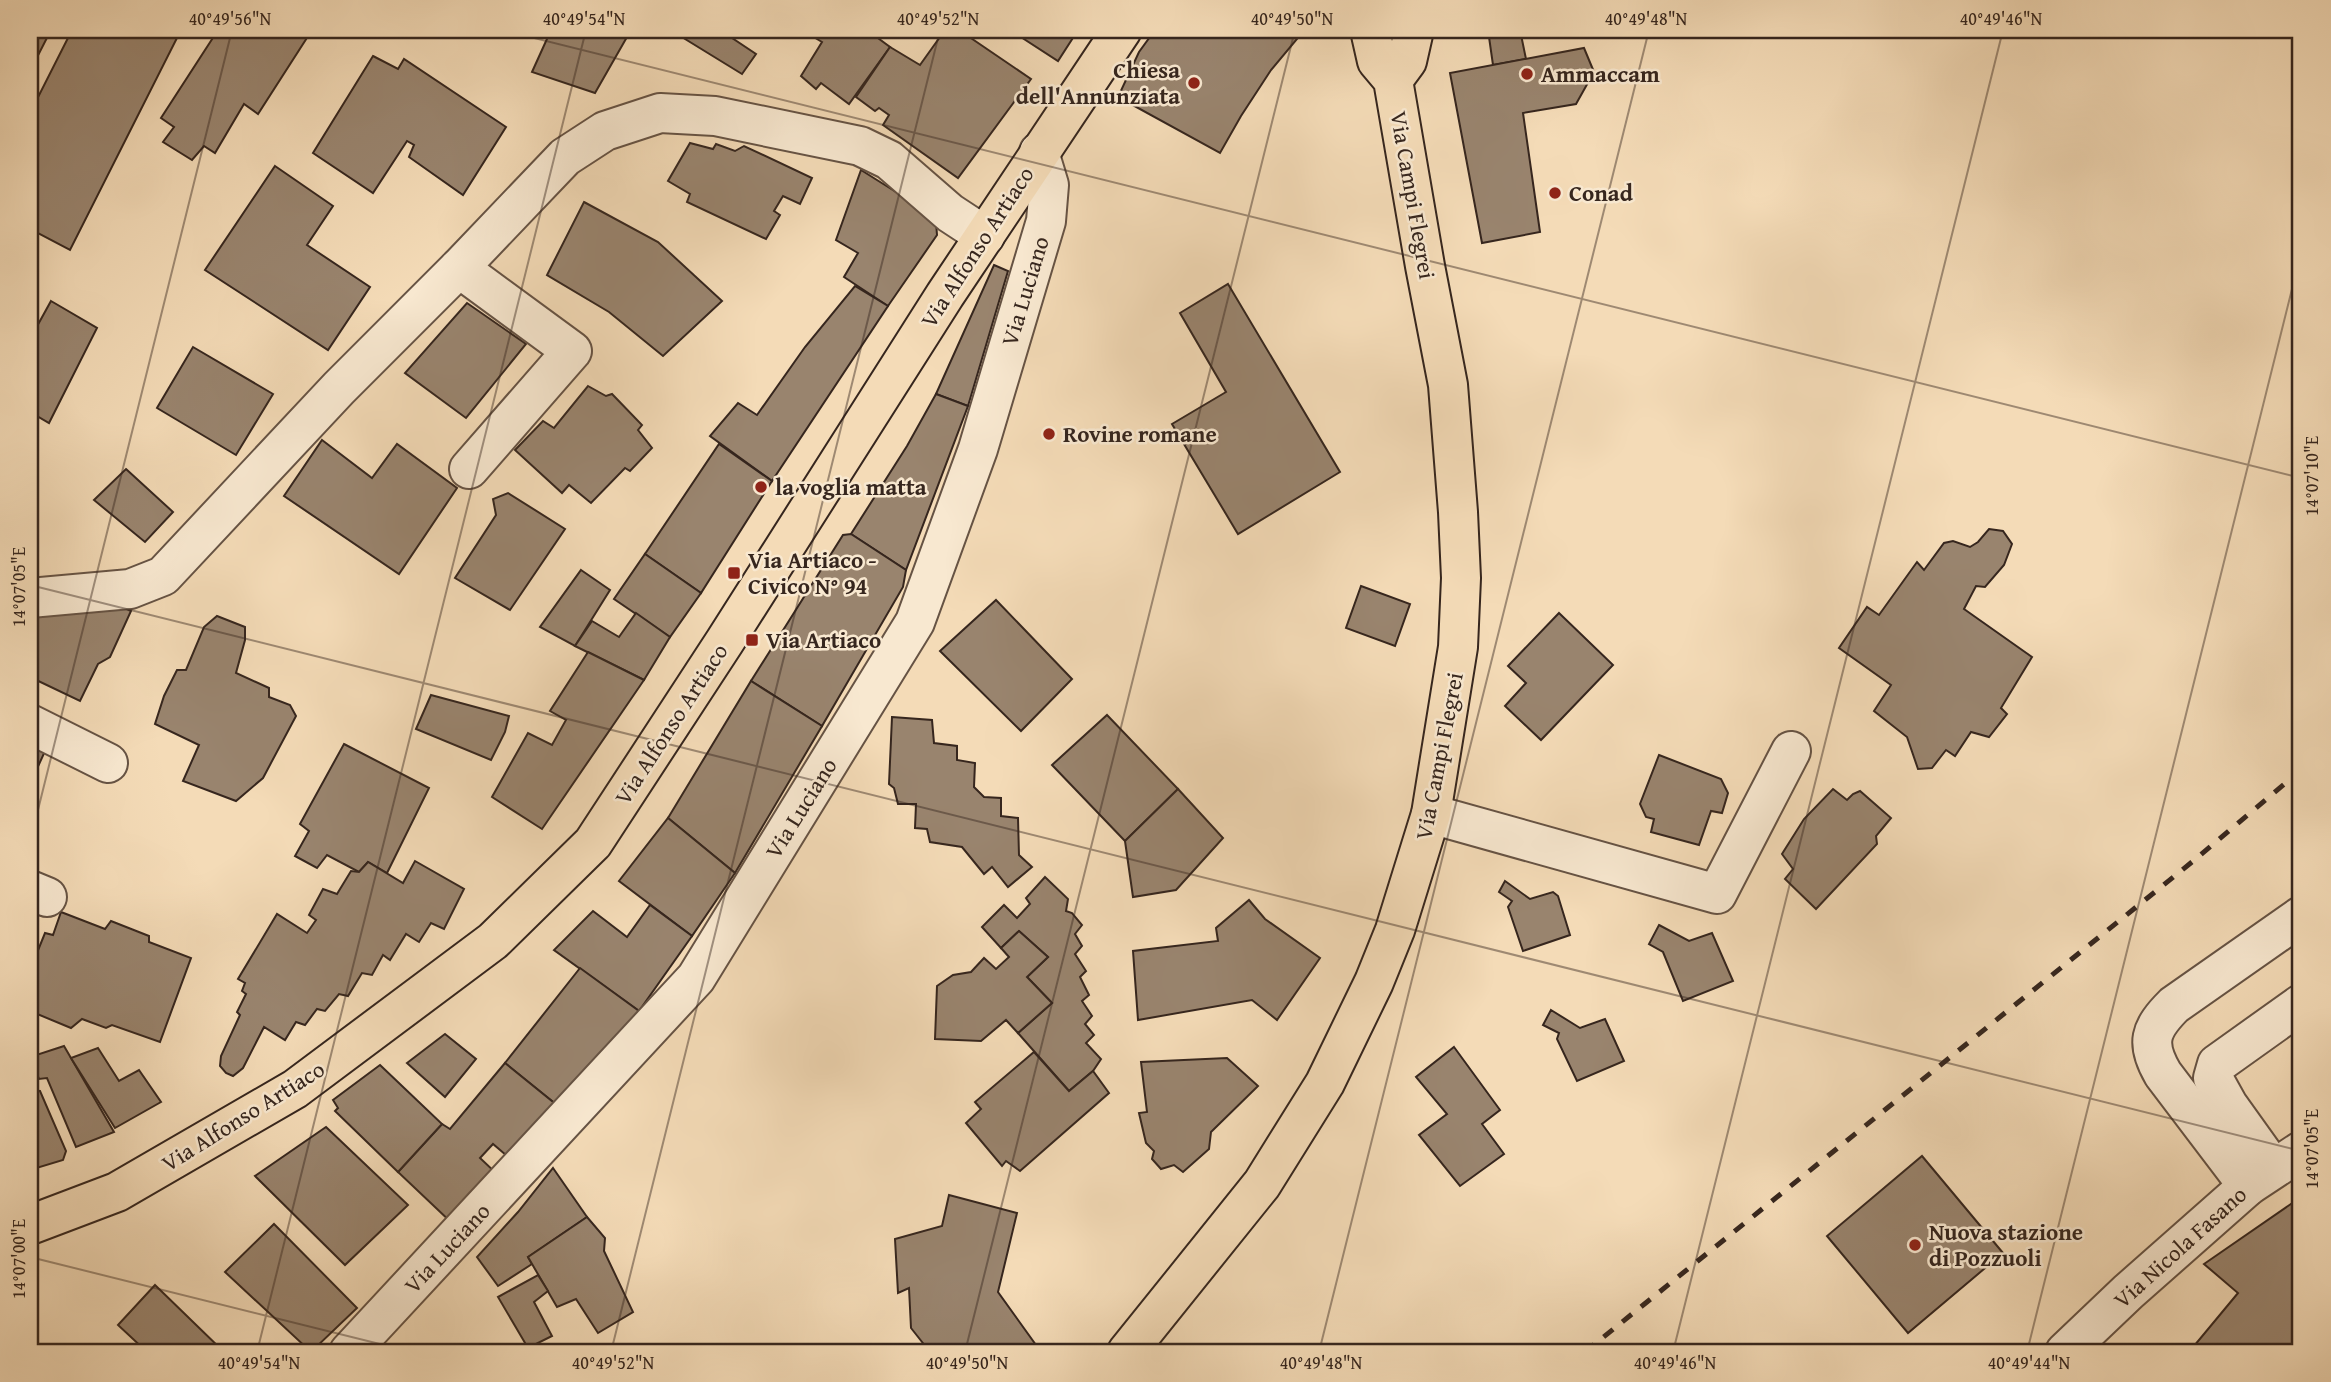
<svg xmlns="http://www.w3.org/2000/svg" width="2331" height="1382" viewBox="0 0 2331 1382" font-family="'Gentium Book Plus',serif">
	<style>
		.building { fill: #99846e; stroke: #36261e; stroke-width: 2 }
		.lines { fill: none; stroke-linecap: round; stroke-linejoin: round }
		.minor-casing { stroke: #665344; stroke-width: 42 }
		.major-casing { stroke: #36261e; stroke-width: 42 }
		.minor { stroke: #f8e8d0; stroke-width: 38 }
		.major { stroke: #f4dbb7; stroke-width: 38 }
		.rail { stroke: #36261e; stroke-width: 5; stroke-dasharray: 12 12; stroke-linecap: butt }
		.ticks { fill: none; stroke: #36261e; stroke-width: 2; stroke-opacity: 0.45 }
		.poi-dot { fill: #8f2418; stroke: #f8e8d0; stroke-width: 2.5 }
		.labels { text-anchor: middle; stroke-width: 5; stroke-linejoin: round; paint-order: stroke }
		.poi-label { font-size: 23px; font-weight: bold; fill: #36261e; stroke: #f8e8d0; text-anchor: start }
		.street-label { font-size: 23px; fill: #36261e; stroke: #f8e8d0 }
		.neatline { fill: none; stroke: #36261e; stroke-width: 2.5 }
		.ticks-label { font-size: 18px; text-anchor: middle; fill: #36261e }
	</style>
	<rect width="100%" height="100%" fill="#f4dbb7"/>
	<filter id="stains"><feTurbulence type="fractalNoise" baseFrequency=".00286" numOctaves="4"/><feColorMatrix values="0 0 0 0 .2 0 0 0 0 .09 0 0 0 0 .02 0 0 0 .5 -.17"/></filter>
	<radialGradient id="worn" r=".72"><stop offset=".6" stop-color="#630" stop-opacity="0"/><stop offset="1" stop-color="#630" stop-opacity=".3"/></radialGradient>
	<g class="building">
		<polygon points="30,30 51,30 30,71"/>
		<polygon points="72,30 181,30 70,250 30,229 30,113"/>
		<polygon points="218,30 312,30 258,114 244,104 215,153 204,146 192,160 163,142 174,127 161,118"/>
		<polygon points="551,30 631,30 595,93 532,72"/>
		<polygon points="680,30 720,30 756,54 742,74 677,34"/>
		<polygon points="802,30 867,30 890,47 849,104 821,83 816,89 801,76 822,42"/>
		<polygon points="945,30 959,30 1031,79 958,178 883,125 889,115 879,108 875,111 856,97 890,47 920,65"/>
		<polygon points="1010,30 1078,30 1058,61"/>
		<polygon points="1155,30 1284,30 1297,39 1271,70 1241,116 1220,153 1118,97 1139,52"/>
		<polygon points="1488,30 1520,30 1526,59 1493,65"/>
		<polygon points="1584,48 1594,72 1576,104 1523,113 1540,232 1482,243 1450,73"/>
		<polygon points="373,56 398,69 404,59 506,127 463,195 409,157 414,145 407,141 373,193 313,153"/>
		<polygon points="690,143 713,149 716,144 735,151 744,146 812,178 800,204 783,196 774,211 780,215 766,239 687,202 690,194 668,181"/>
		<polygon points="275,166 333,206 307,245 370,287 328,350 205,270"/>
		<polygon points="861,170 904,197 936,222 937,235 888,306 844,277 858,253 836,240"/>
		<polygon points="584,202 658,242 722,301 663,356 609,312 547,275"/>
		<polygon points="994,265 1008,271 968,406 936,394"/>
		<polygon points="1228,284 1340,472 1238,534 1172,424 1226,392 1180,313"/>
		<polygon points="855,286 888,306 772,481 710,436 738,403 757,415 805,347"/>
		<polygon points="51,301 97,328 49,423 32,413 35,405 30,401 30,339"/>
		<polygon points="467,303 526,344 466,418 405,373"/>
		<polygon points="193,347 273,394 236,455 157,408"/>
		<polygon points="588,386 606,396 612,394 642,425 638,430 652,448 630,471 625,468 591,503 569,485 562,493 515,450 543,421 554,428"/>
		<polygon points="936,394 968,406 906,570 851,534 907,446"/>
		<polygon points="322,440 372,478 397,444 457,488 399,574 284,496"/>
		<polygon points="719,444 772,481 701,593 645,554"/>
		<polygon points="126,469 173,512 145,542 94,500"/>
		<polygon points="508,493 565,529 510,610 455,578 496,515 493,499"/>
		<polygon points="1989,529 2003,531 2012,544 2004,565 1985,587 1976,586 1964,609 2032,657 2001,708 2007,714 1989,737 1971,732 1955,756 1946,750 1932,768 1918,769 1907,737 1874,711 1891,685 1839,648 1867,607 1879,615 1917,562 1924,570 1944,543 1953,541 1970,547 1978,542"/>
		<polygon points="851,534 906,570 903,587 822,726 751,681 843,535"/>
		<polygon points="645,554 701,593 670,637 614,599"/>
		<polygon points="581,570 610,590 575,646 540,627"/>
		<polygon points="1361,586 1410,604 1395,646 1346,628"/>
		<polygon points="101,597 131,611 110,657 98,664 80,701 30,677 30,625 36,612"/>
		<polygon points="996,600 1072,679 1021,731 940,651"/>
		<polygon points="636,613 670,637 644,680 575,646 592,621 619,637"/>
		<polygon points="1559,613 1613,665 1541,740 1505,706 1526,683 1508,666"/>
		<polygon points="217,616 245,627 245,640 236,673 269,688 269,697 290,705 296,716 263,778 236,801 183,781 199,745 155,724 164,696 177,670 186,670 204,627"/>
		<polygon points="588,652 644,680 542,829 492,797 528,733 552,745 566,720 550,711"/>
		<polygon points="751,681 822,726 735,873 668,818"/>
		<polygon points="431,695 509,716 505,732 491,760 416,729"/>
		<polygon points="1107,715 1178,789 1125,841 1052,765"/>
		<polygon points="892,717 932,720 934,743 957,746 957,760 975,763 974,787 984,797 1001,798 1001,816 1018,818 1019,855 1032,867 1008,887 992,867 984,874 962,847 930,842 927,829 915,828 916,804 898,804 894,788 889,784"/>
		<polygon points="30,741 46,749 30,784"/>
		<polygon points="344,744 429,788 387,873 368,862 359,872 327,855 317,868 295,856 309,831 300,824"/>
		<polygon points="1659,755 1721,779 1728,793 1722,813 1711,811 1699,845 1651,832 1654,819 1646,817 1640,804"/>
		<polygon points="1178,789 1223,838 1176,890 1133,897 1125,841"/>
		<polygon points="1833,789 1847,800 1853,794 1860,791 1891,818 1876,836 1877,844 1816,909 1785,879 1793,869 1782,854 1804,819"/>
		<polygon points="668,818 735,873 692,936 619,881"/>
		<polygon points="415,861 464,889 444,929 431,923 419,942 406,934 390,960 383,955 372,975 362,973 348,996 339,994 325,1011 317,1009 305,1025 296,1022 285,1040 264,1027 243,1068 233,1076 226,1073 220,1066 221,1056 240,1015 237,1012 246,994 242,991 245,983 238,979 277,914 307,933 316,920 309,915 323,889 337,894 351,871 359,872 368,862 403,883"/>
		<polygon points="1045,877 1068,899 1066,911 1072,913 1082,925 1075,934 1082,946 1075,954 1086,971 1080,977 1089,995 1082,1001 1092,1016 1085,1024 1094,1035 1086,1043 1101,1059 1093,1071 1069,1091 1018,1033 1052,1003 1027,977 1048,957 1019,931 1001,948 982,927 1004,905 1017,918 1030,904 1026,898"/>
		<polygon points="1505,881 1530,899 1553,892 1558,896 1570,935 1523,951 1508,907 1512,901 1499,892"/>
		<polygon points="1249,900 1265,919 1320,958 1277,1020 1252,1000 1138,1020 1133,951 1218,941 1216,928"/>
		<polygon points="650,905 692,936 639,1011 554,950 593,911 627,937"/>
		<polygon points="61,912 105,929 111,921 149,936 149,942 191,958 160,1042 112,1025 106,1028 82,1019 71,1028 30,1011 30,970 45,933 53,935"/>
		<polygon points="1659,925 1689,941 1712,933 1733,981 1683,1001 1663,952 1649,944"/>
		<polygon points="1019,931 1048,957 1027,977 1052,1003 1018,1033 1006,1020 981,1041 935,1039 937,986 953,975 971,972 984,958 996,969 1009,957 1001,948"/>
		<polygon points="580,968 639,1011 558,1106 505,1063"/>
		<polygon points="1551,1010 1580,1028 1605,1019 1624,1061 1577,1081 1557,1039 1559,1033 1543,1025"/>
		<polygon points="445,1034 476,1059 445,1097 407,1063"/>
		<polygon points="64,1046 114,1132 76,1147 47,1078 39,1079 30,1057"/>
		<polygon points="1454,1047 1500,1110 1482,1124 1504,1154 1460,1186 1419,1135 1447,1114 1416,1077"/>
		<polygon points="98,1048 119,1081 139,1070 161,1102 115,1128 71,1058"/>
		<polygon points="1034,1052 1069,1091 1093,1071 1109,1093 1020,1171 1006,1161 1002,1166 966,1123 981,1109 975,1102"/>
		<polygon points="1227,1058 1258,1086 1211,1132 1209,1149 1183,1172 1174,1165 1161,1169 1152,1159 1154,1151 1146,1143 1139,1113 1147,1112 1141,1062"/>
		<polygon points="505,1063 558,1106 513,1161 493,1144 480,1158 498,1175 454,1225 398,1172 442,1124 450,1129"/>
		<polygon points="380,1065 442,1124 398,1172 335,1111 338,1108 333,1100"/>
		<polygon points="30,1090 40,1091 66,1151 63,1160 30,1170"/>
		<polygon points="326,1127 408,1205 345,1265 255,1176"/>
		<polygon points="1922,1156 2003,1253 1908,1333 1827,1236"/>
		<polygon points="553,1168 587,1217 528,1257 532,1264 498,1286 477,1257 518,1212"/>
		<polygon points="949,1195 1017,1213 998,1292 1041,1352 930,1352 911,1328 909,1288 898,1293 895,1239 942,1226"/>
		<polygon points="2301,1197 2301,1352 2189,1352 2238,1293 2204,1264"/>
		<polygon points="587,1217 605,1238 604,1251 633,1312 598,1333 576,1299 557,1307 528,1257"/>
		<polygon points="274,1224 357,1308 311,1352 225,1272"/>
		<polygon points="538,1275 548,1291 534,1302 552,1336 528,1348 498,1297"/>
		<polygon points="155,1285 224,1352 147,1352 118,1325"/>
	</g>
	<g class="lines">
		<g class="minor-casing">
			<g id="minor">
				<polyline points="459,268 572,351 469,469"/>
				<polyline points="30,598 130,589 163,576 339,388 459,268 565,157 605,131 660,113 715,116 860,146 889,160 950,213 985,236"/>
				<polyline points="30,724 108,763"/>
				<polyline points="1431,814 1717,894 1791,751"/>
				<polyline points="30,890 47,897"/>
				<polyline points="2273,1168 2228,1105 2213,1078 2217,1064 2301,1004"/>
				<path d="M2248 1186 2163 1074C2145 1043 2150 1029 2174 1005L2301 916"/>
				<polyline points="349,1352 696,978 915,622 978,449 1046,221 1049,185 1039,152"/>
				<polyline points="2065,1352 2128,1292 2248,1186 2301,1151"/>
			</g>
		</g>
		<g class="major-casing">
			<g id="major">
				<polyline points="1393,80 1407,61 1414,30"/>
				<polyline points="30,1225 117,1192 295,1089 493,941 593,843 725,641 945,295 1122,30"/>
				<polyline points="1127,1352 1262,1184 1325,1083 1374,982 1395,930 1431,814 1458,647 1461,578 1458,512 1448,385 1425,266 1393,80 1377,61 1370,30"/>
			</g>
		</g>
		<use href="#minor" class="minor"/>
		<use href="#major" class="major"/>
		<polyline class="rail" points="1585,1352 2192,862 2301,770"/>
	</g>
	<path class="ticks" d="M502 30 2301 478M30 585 2301 1151M30 842 232 30M30 1257 412 1352M257 1352 586 30M611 1352 940 30M965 1352 1295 30M1319 1352 1649 30M1673 1352 2003 30M2027 1352 2301 253"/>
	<g class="poi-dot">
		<circle cx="1527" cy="74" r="7"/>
		<circle cx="1194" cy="83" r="7"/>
		<circle cx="1555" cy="193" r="7"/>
		<circle cx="1049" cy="434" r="7"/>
		<circle cx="761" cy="487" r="7"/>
		<rect x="727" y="566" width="14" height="14" rx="3.5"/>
		<rect x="745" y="633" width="14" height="14" rx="3.5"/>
		<circle cx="1915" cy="1245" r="7"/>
	</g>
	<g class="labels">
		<g class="poi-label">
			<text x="1180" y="78" text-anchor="end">Chiesa<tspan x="1180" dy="26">dell'Annunziata</tspan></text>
			<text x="1541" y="82">Ammaccam</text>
			<text x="1569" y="201">Conad</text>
			<text x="1063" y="442">Rovine romane</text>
			<text x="775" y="495">la voglia matta</text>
			<text x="748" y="568">Via Artiaco -<tspan x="748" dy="26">Civico N° 94</tspan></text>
			<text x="766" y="648">Via Artiaco</text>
			<text x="1929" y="1240">Nuova stazione<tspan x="1929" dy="26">di Pozzuoli</tspan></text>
		</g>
		<g class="street-label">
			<text transform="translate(1413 195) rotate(80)" y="8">Via Campi Flegrei</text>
			<text transform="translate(977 247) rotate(-57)" y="8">Via Alfonso Artiaco</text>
			<text transform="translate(1025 291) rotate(-73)" y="8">Via Luciano</text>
			<text transform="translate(671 724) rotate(-57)" y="8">Via Alfonso Artiaco</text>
			<text transform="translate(1439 756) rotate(-79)" y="8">Via Campi Flegrei</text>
			<text transform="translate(801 808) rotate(-58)" y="8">Via Luciano</text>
			<text transform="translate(243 1116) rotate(-32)" y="8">Via Alfonso Artiaco</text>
			<text transform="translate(2180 1247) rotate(-42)" y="8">Via Nicola Fasano</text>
			<text transform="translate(447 1248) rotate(-47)" y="8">Via Luciano</text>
		</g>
	</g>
	<rect width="2331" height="1382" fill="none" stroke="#f4dbb7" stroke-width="77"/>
	<rect x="38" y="38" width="2254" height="1306" class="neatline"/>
	<g class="ticks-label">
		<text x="230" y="25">40°49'56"N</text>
		<text x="584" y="25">40°49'54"N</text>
		<text x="938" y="25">40°49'52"N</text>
		<text x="1292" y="25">40°49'50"N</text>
		<text x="1646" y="25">40°49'48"N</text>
		<text x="2001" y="25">40°49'46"N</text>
		<text transform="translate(2312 476) rotate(-90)" y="6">14°07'10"E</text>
		<text transform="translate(19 587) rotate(-90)" y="6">14°07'05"E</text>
		<text transform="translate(2312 1149) rotate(-90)" y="6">14°07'05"E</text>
		<text transform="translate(19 1259) rotate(-90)" y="6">14°07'00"E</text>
		<text x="259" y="1369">40°49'54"N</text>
		<text x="613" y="1369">40°49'52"N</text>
		<text x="967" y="1369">40°49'50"N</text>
		<text x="1321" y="1369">40°49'48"N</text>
		<text x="1675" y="1369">40°49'46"N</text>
		<text x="2029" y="1369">40°49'44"N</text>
	</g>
	<rect width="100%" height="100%" filter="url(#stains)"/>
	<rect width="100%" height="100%" fill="url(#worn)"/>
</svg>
